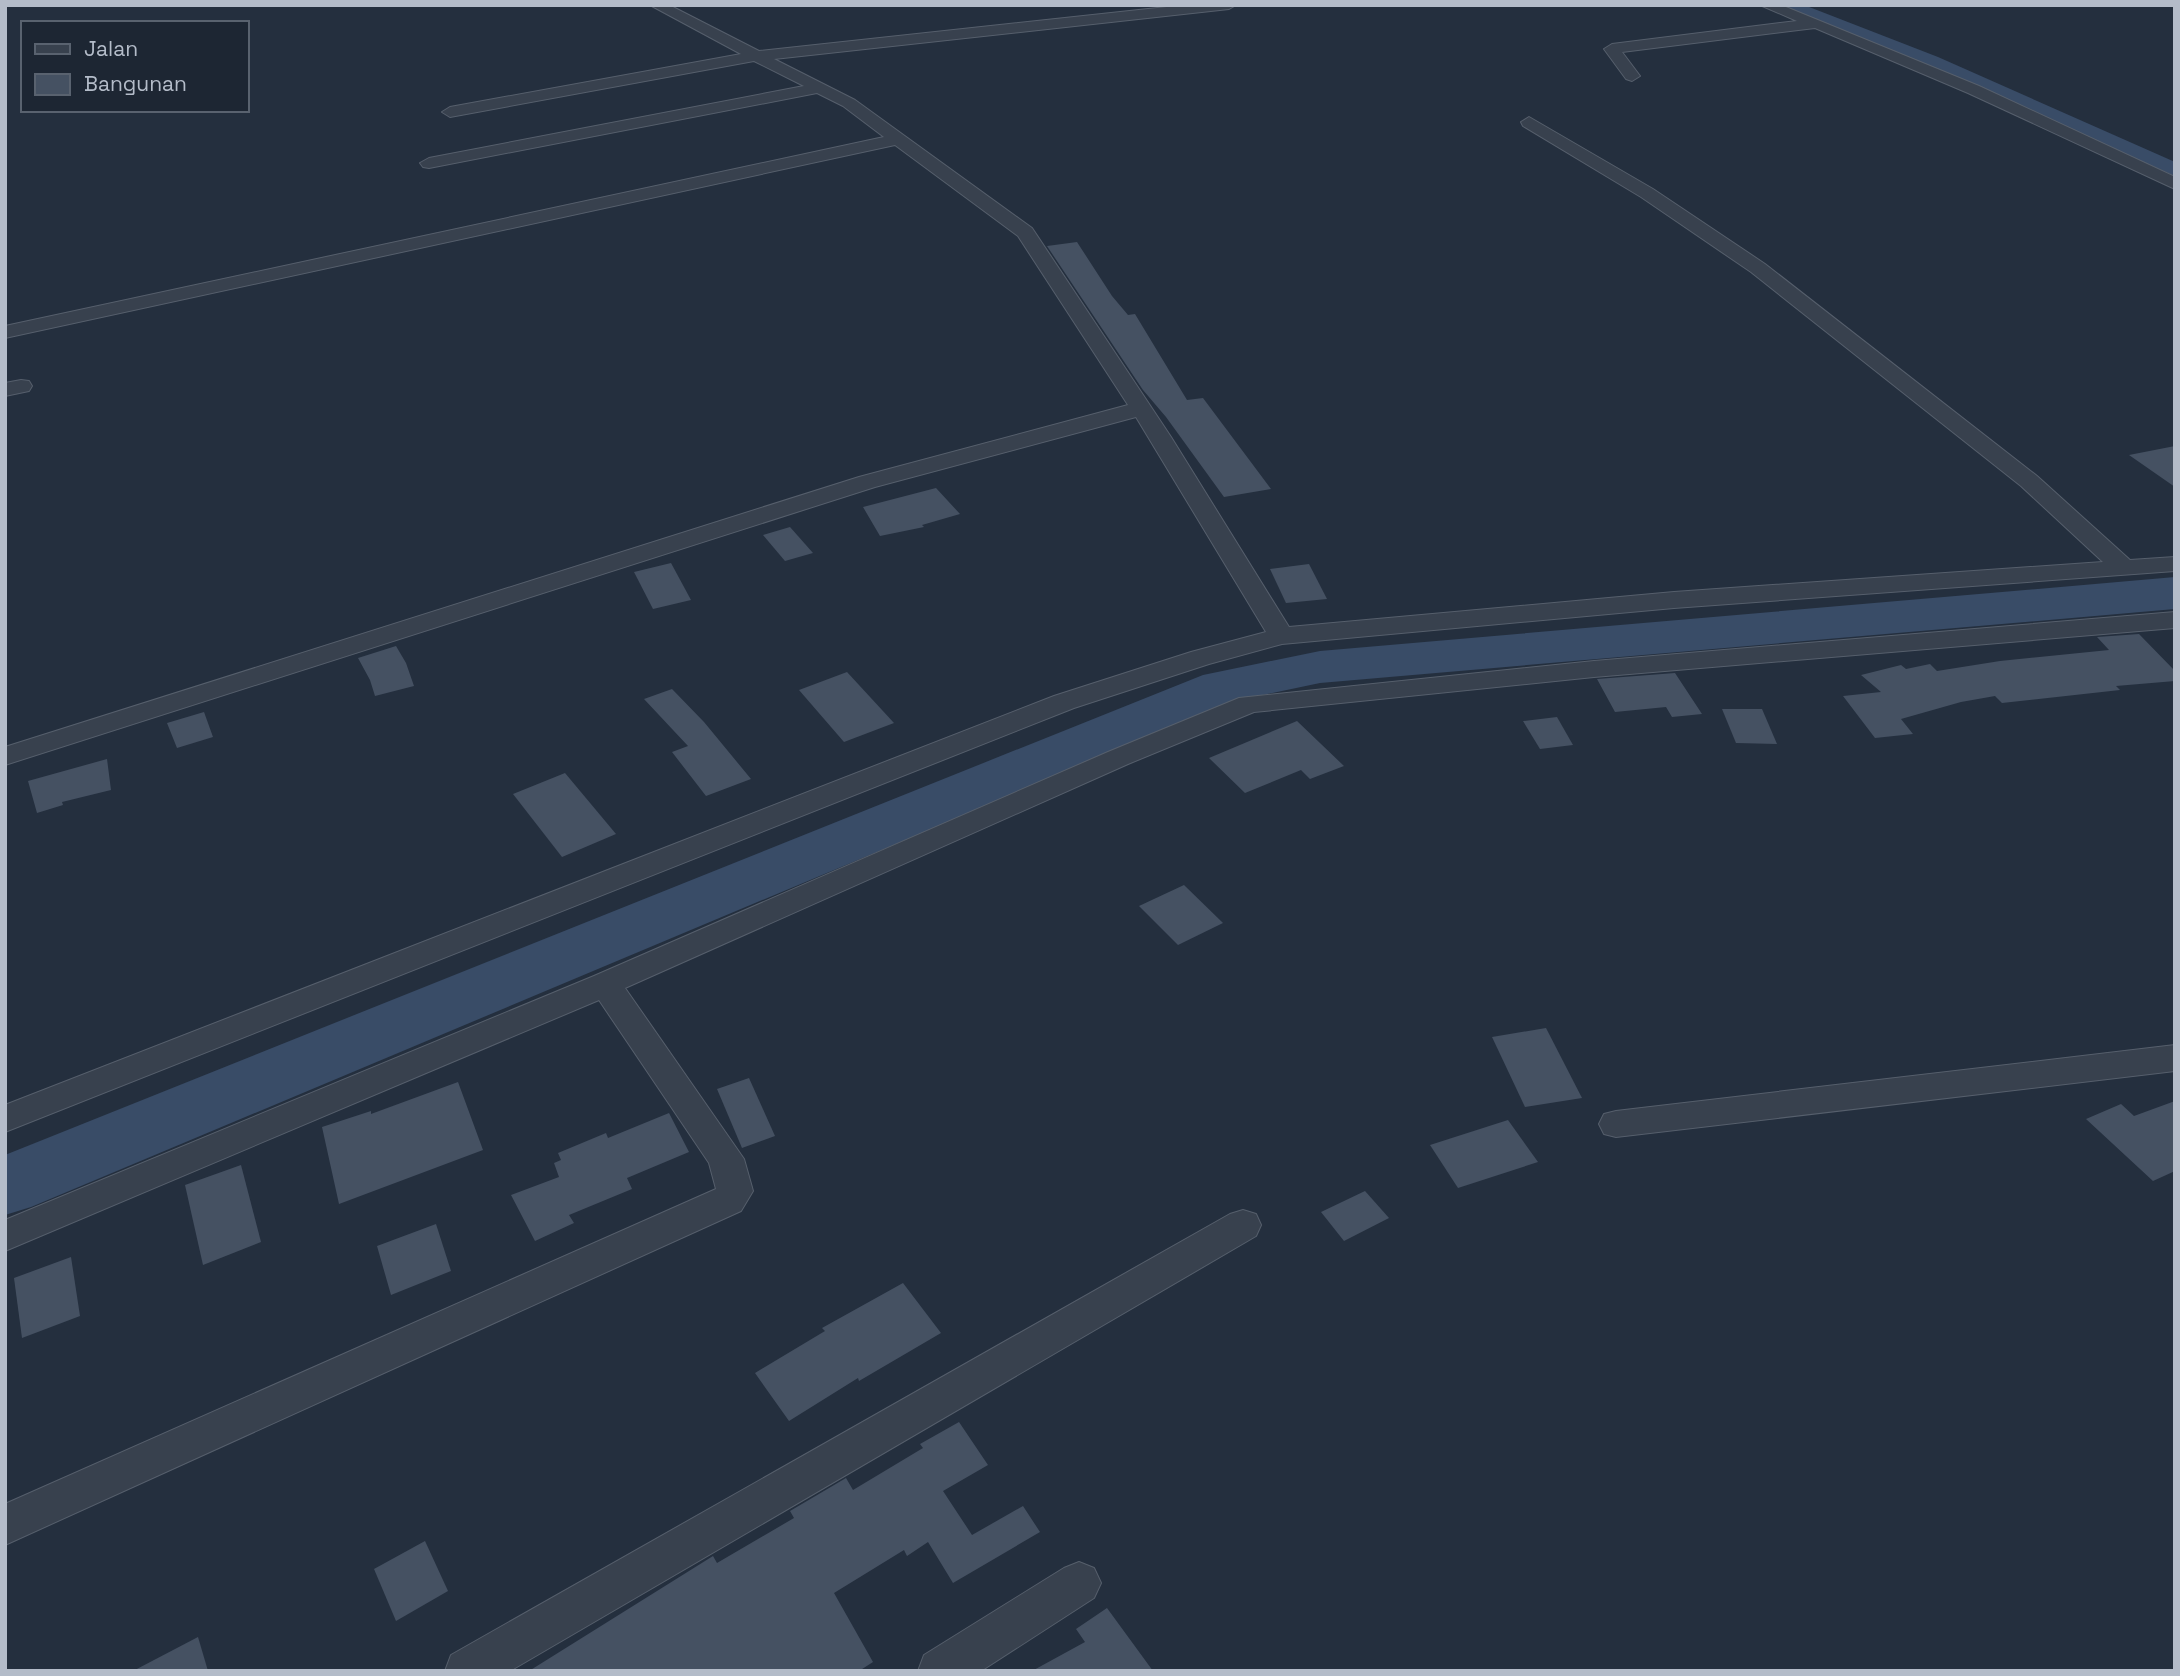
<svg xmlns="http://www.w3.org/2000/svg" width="2180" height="1676" viewBox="0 0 2180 1676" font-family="'Space Grotesk',sans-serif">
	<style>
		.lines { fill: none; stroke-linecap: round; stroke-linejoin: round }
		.canal { fill: #394c67; fill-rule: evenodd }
		.river { fill: #394c67; fill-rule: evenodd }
		.building { fill: #455162 }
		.minor-casing { stroke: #565f6c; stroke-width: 2 }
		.minor { fill: #38414e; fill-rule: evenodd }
	</style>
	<rect width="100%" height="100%" fill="#242f3e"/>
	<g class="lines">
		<polygon class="canal" points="1778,5 1804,5 1938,57 2175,162 2175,176 1924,65 1781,9"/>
		<polygon class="river" points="2175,577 2175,609 1320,683 1239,700 31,1207 5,1215 5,1155 1203,675 1320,651"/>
	</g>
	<g class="building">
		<polygon points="1077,242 1112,296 1128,315 1135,314 1187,400 1203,398 1271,489 1224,497 1166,417 1143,390 1047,246"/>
		<polygon points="2175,446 2175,487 2129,455"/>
		<polygon points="936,488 960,514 922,525 924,527 880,536 863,507"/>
		<polygon points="790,527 813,553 785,561 763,535"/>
		<polygon points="671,563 691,600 653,609 634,572"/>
		<polygon points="1309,564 1327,599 1286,603 1270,569"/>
		<polygon points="2139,634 2175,671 2175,681 2116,686 2120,690 2002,703 1995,696 1961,702 1901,719 1913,734 1875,738 1843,696 1881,692 1861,675 1901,665 1906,669 1930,664 1937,671 2000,661 2109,650 2097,637"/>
		<polygon points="396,646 406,663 414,686 375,696 370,680 358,658"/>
		<polygon points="847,672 894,723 844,742 799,690"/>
		<polygon points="1675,673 1702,714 1672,717 1666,707 1615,712 1597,679"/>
		<polygon points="672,689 704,722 751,779 706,796 672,752 688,746 644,699"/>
		<polygon points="1722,709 1762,709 1777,744 1736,743"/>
		<polygon points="204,712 213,737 177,748 167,723"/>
		<polygon points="1557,717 1573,745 1540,749 1523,721"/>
		<polygon points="1297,721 1344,766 1310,779 1301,770 1245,793 1209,758"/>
		<polygon points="107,759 111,790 62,802 63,805 37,813 28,781"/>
		<polygon points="565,773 616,834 562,857 513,794"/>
		<polygon points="1184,885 1223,923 1178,945 1139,906"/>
		<polygon points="1546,1028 1582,1098 1525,1107 1492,1037"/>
		<polygon points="749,1078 775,1136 742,1148 717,1089"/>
		<polygon points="458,1082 483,1150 339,1204 322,1127 371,1111 371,1114"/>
		<polygon points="2175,1101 2175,1171 2153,1181 2086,1119 2121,1104 2134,1116"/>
		<polygon points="669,1113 689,1152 627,1178 632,1189 569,1215 574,1223 535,1241 511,1195 559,1177 554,1163 561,1160 558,1153 606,1133 608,1138"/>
		<polygon points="1508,1120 1538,1162 1458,1188 1430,1145"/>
		<polygon points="241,1165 261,1242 203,1265 185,1185"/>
		<polygon points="1365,1191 1389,1218 1344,1241 1321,1212"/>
		<polygon points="436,1224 451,1271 391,1295 377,1246"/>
		<polygon points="71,1257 80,1316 22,1338 14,1278"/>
		<polygon points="903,1283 941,1333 859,1381 858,1378 789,1421 755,1373 825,1331 822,1328"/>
		<polygon points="959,1422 988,1465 943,1491 972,1535 1023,1506 1040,1532 953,1583 928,1542 907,1556 904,1550 834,1593 873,1662 859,1671 529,1671 713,1556 717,1563 794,1518 790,1511 846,1478 853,1490 923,1448 920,1444"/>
		<polygon points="425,1541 448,1591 396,1621 374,1569"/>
		<polygon points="1107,1608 1153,1671 1032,1671 1085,1642 1076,1629"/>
		<polygon points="198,1637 208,1671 133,1671"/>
	</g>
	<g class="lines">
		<g class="minor-casing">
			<g id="minor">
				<polygon points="650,5 669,5 759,51 1185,5 1236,5 1229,9 774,59 855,100 1032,228 1171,437 1289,627 1674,592 2103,562 2021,486 1751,272 1641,197 1523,126 1521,122 1529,117 1653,189 1765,264 2037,476 2130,560 2175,557 2175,571 1674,608 1282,644 1209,664 1074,708 5,1132 5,1105 1054,696 1191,652 1266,632 1136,417 875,487 5,765 5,747 859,477 1128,405 1018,236 895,145 5,338 5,326 884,137 843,106 817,93 429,168 423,167 420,163 429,158 804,86 754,61 450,117 442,112 450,107 741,54"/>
				<polygon points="1760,5 1781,5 1979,86 2175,177 2175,189 1968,93 1815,28 1622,52 1640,76 1632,81 1626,79 1604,49 1612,44 1797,21"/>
				<polygon points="21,380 29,381 32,386 29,391 5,396 5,383"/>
				<polygon points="2175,612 2175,628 1594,677 1254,712 1128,764 625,988 744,1159 753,1191 741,1211 5,1545 5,1504 716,1189 709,1163 599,1000 5,1251 5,1220 594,976 1108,752 1239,698 1594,661"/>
				<polygon points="2175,1045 2175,1071 1616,1137 1604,1134 1599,1124 1604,1114 1616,1111"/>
				<polygon points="1243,1210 1256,1214 1261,1225 1256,1236 510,1671 445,1671 451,1655 1230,1214"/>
				<polygon points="1079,1562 1094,1568 1101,1583 1094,1598 981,1671 918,1671 924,1655 1064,1568"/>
			</g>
		</g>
		<use href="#minor" class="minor"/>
	</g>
	<rect width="2180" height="1676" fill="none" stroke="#b4bcc9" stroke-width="14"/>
	<rect x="21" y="21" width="228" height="91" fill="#1d2633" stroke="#59626f" stroke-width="2"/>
	<rect x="35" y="44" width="35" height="10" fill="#38414e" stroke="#59626f" stroke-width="2"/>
	<text x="84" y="56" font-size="21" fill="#b4bcc9">Jalan</text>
	<rect x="35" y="74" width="35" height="21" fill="#455162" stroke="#59626f" stroke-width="2"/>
	<text x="84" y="91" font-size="21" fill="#b4bcc9">Bangunan</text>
</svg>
